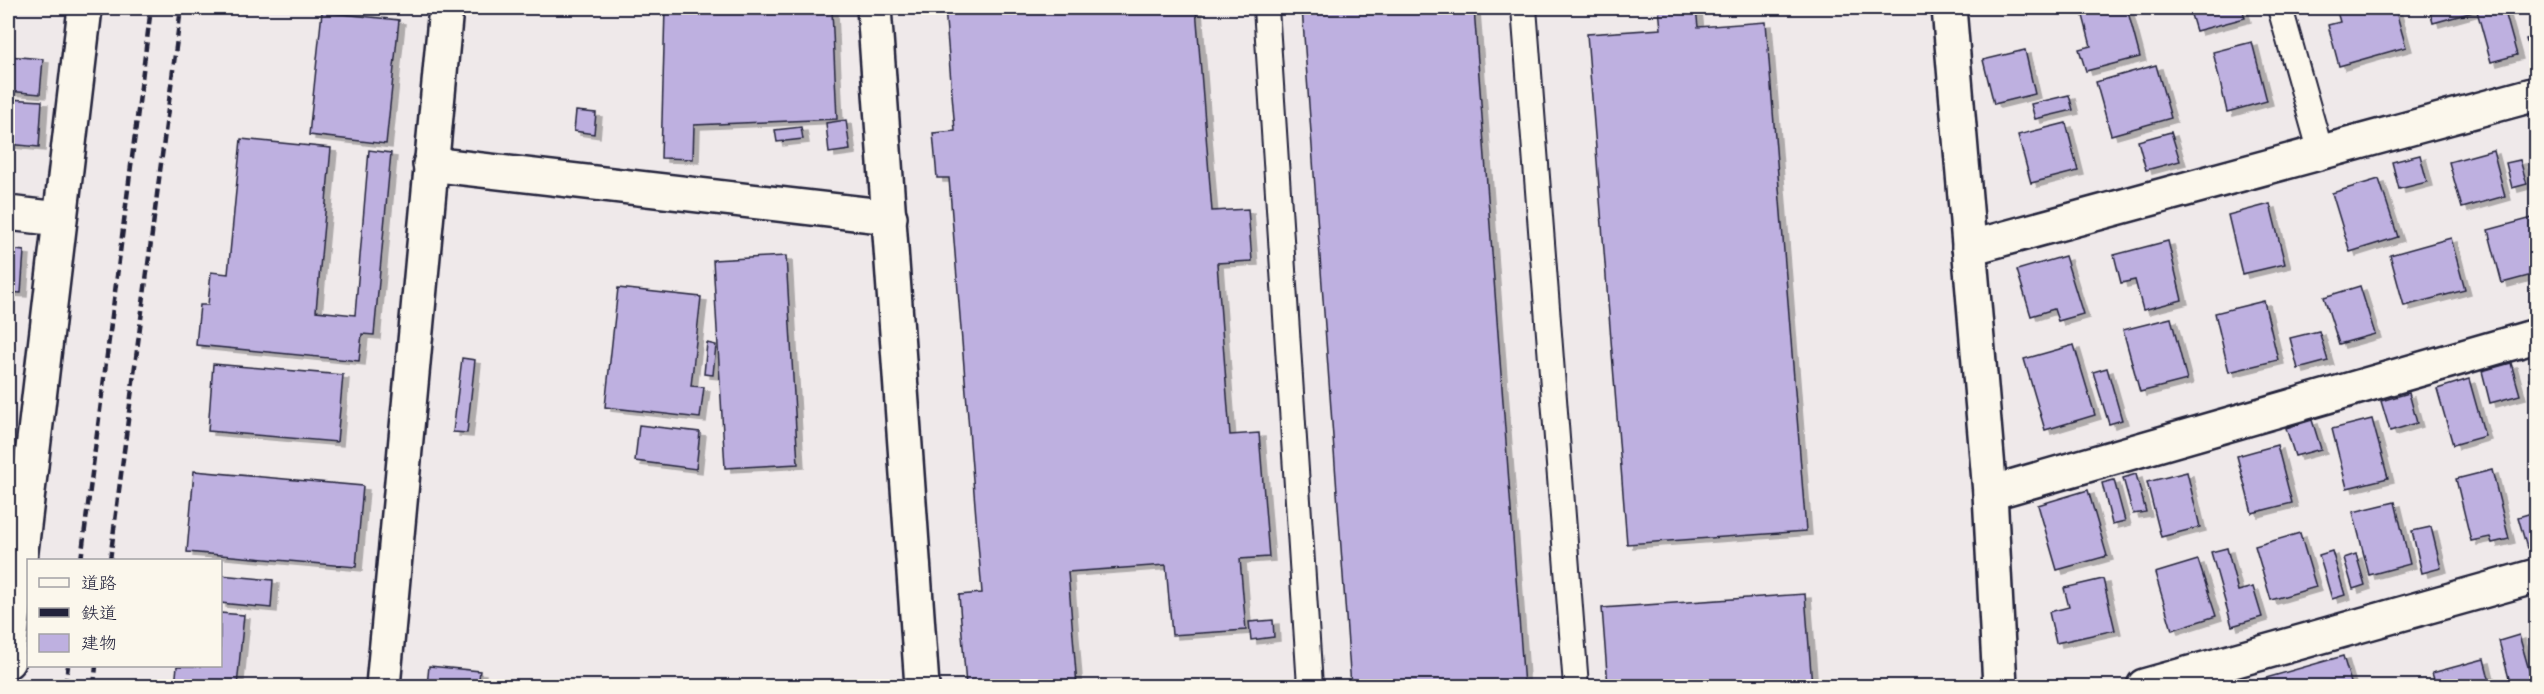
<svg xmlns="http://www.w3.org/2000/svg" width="2544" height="694" viewBox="0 0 2544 694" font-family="Itim,'Klee One',sans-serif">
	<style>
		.building { fill: #beb0e0; stroke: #22223b; stroke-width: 1.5; filter: url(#shadow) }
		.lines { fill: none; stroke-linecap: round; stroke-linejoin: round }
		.lane-casing { stroke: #22223b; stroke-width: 28 }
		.street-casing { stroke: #22223b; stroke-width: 38 }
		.secondary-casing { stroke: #22223b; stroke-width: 38 }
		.lane { stroke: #fbf7ec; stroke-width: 24 }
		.street { stroke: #fbf7ec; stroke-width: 33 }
		.secondary { stroke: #fbf7ec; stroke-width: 33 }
		.rail { stroke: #22223b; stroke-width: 4.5; stroke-dasharray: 9 4.5; stroke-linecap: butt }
	</style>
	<defs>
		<filter id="shadow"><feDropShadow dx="6" dy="4" stdDeviation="0" flood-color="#0004"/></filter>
	</defs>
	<rect width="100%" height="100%" fill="#efe9ea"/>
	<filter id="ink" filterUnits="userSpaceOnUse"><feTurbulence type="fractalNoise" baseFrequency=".0167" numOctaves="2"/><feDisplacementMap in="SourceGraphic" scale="12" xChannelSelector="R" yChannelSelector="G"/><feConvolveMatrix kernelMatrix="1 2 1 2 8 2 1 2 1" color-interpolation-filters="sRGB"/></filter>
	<g filter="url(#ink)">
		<g class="building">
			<polygon points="665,8 777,8 777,12 832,10 837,119 694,125 693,159 661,158"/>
			<polygon points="945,8 1196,8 1212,211 1248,209 1252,261 1217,263 1230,435 1259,433 1269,557 1240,559 1246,630 1172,635 1166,565 1068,572 1077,686 966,686 959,595 982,593 949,178 937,178 933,133 955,131"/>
			<polygon points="1302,8 1474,8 1524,686 1351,686"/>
			<polygon points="1659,8 1696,8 1698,27 1766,22 1806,531 1627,544 1587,34 1661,29"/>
			<polygon points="2081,8 2127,8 2140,57 2086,71 2079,49 2091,46"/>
			<polygon points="2189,8 2242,8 2245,18 2196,31"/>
			<polygon points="2336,8 2395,8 2406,47 2339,66 2328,25 2340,22"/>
			<polygon points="2429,8 2504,8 2517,55 2491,62 2477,11 2433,23"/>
			<polygon points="322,12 399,20 386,144 309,135"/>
			<polygon points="2536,36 2536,67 2534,68 2526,39"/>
			<polygon points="2252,42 2267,101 2227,112 2213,52"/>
			<polygon points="2025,50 2035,94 1994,104 1983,60"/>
			<polygon points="8,56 43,59 40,94 8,91"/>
			<polygon points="2156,65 2171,118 2111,135 2096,82"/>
			<polygon points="2069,95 2073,110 2035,119 2031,104"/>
			<polygon points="8,99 42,101 39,147 8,144"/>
			<polygon points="576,111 596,113 594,134 574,131"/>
			<polygon points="846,120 850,150 829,153 826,123"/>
			<polygon points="2066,123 2078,171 2031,183 2018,135"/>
			<polygon points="801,127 803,139 777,142 775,130"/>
			<polygon points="2171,132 2180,161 2146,170 2138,141"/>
			<polygon points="241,139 331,148 316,311 355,315 369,150 391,153 374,335 362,334 359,361 196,345 200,305 208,305 211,272 228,274"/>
			<polygon points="2493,150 2505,196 2462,208 2449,162"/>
			<polygon points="2420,155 2427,182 2399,189 2392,162"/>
			<polygon points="2520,160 2527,184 2512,188 2506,163"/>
			<polygon points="2379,179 2398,237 2350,252 2332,193"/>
			<polygon points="2270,204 2285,264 2242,274 2228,215"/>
			<polygon points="2536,217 2536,274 2502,283 2488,230"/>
			<polygon points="2451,238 2465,290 2404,306 2390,255"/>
			<polygon points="2168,241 2182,300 2143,310 2135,280 2121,283 2114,255"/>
			<polygon points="8,249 24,251 21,293 8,292"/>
			<polygon points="786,256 798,464 725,468 713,260"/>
			<polygon points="2065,256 2083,314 2058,321 2054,309 2031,316 2017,270"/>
			<polygon points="2360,286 2375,334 2339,344 2324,297"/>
			<polygon points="618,288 701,297 691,386 704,387 700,418 605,407"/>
			<polygon points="2264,301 2278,360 2229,372 2215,313"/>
			<polygon points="2171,318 2187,380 2140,392 2123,330"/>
			<polygon points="2319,331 2328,361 2298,369 2290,338"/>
			<polygon points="707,343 716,345 713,375 704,374"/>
			<polygon points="2074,345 2095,415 2045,430 2024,359"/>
			<polygon points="462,358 475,360 467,433 453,432"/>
			<polygon points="2511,363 2520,395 2490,403 2482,371"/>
			<polygon points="213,364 343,375 337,442 208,431"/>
			<polygon points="2107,368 2122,420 2109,424 2093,372"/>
			<polygon points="2536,377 2536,406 2529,379"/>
			<polygon points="2469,379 2485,436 2453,445 2437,389"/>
			<polygon points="2409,393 2417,423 2390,431 2381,401"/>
			<polygon points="2372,419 2388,478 2347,488 2332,429"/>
			<polygon points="2312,420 2321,449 2295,456 2286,428"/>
			<polygon points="639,425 700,432 696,469 635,461"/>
			<polygon points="2277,445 2292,503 2252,513 2237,456"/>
			<polygon points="2492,470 2509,539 2492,543 2490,537 2471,541 2456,479"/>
			<polygon points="194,471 363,486 356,567 187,552"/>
			<polygon points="2187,472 2200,527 2161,537 2147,482"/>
			<polygon points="2136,474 2146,512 2133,514 2123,478"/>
			<polygon points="2114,480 2125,521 2112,524 2102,483"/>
			<polygon points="2088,490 2107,556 2057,570 2038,505"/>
			<polygon points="2395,502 2410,564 2369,575 2353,512"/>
			<polygon points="2535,512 2536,545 2527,548 2518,517"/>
			<polygon points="2431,527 2441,568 2422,573 2412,531"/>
			<polygon points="2300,533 2316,587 2271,600 2255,546"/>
			<polygon points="2227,548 2238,591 2253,587 2262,617 2232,626 2211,552"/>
			<polygon points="2332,551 2345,595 2332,599 2319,555"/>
			<polygon points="2356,554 2365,585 2353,589 2344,558"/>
			<polygon points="2198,560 2216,616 2172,630 2155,573"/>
			<polygon points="220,575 273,580 271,608 220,603"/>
			<polygon points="2103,579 2115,630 2056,643 2049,612 2069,607 2064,588"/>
			<polygon points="1805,594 1812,686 1608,686 1602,608"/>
			<polygon points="220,613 244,615 237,686 175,686 177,666 220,666"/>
			<polygon points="1273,620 1274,637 1251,640 1249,622"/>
			<polygon points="2519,635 2533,684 2511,686 2499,641"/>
			<polygon points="2343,656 2352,686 2238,686"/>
			<polygon points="2484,659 2491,686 2436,686 2432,673"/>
			<polygon points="429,666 480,671 478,686 427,686"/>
		</g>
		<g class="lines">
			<g class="lane-casing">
				<g id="lane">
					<polyline points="1266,8 1310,686"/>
					<polyline points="1524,8 1576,686"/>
					<polyline points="2280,8 2321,153"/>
				</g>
			</g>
			<g class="street-casing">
				<g id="street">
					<polyline points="874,8 922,686"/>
					<polyline points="1949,8 1990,493 2000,686"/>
					<polyline points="430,164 890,217"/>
					<polyline points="8,213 59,219"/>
					<polyline points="1990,493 2536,336"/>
					<polyline points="8,661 85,8"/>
					<polyline points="383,686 446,8"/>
					<polyline points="2144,686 2536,576"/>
				</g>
			</g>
			<g class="secondary-casing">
				<polyline id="secondary" points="1969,248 2536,94"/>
			</g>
			<use href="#lane" class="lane"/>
			<use href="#street" class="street"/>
			<use href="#secondary" class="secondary"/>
			<g class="rail">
				<polyline points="81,560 151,8"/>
				<polyline points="110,560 181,8"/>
				<polyline points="65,686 68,666"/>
				<polyline points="94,686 96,666"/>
			</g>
		</g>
	</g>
	<rect width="2544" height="694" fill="none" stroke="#fbf7ec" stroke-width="30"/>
	<rect x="15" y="15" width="2514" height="664" fill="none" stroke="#22223b" stroke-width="2" filter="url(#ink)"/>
	<rect x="27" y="559" width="195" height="108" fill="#fbf7ec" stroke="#a4a2a5" stroke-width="1.5"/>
	<rect x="39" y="578" width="30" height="9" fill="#fbf7ec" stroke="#a4a2a5" stroke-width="1.5"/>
	<text x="81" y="589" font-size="18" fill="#22223b">道路</text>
	<rect x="39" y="608" width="30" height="9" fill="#22223b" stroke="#a4a2a5" stroke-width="1.5"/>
	<text x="81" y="619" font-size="18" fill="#22223b">鉄道</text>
	<rect x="39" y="634" width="30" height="18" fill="#beb0e0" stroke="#a4a2a5" stroke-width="1.5"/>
	<text x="81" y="649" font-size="18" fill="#22223b">建物</text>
</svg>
